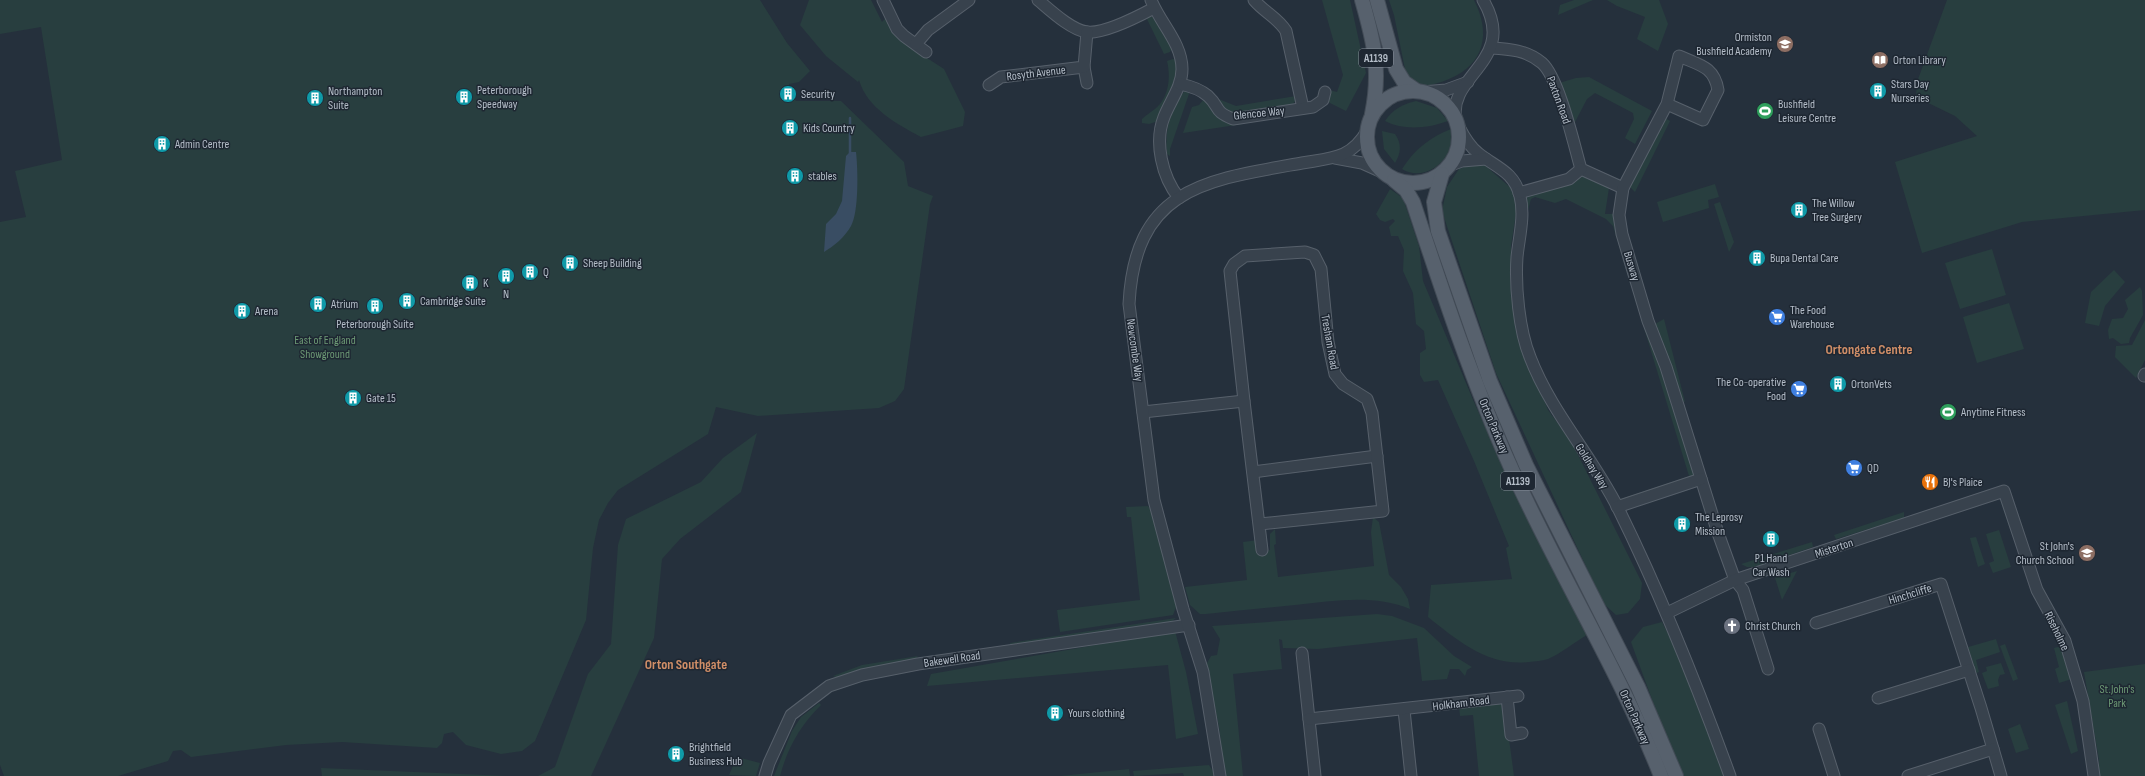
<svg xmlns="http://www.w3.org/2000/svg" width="2145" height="776" viewBox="0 0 2145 776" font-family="'Sofia Sans Condensed',sans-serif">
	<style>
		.green { fill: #283e3f }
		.water { fill: #394d63 }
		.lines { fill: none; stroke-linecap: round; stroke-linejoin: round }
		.stream { stroke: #394d63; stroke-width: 2.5 }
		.minor-casing { stroke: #57606b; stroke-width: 13 }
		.major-casing { stroke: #424b56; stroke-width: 16 }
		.minor { stroke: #38424d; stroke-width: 11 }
		.major { stroke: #57616d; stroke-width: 14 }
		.labels { text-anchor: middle; stroke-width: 3; stroke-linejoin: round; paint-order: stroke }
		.shield { fill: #1e2732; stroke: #87909b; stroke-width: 1 }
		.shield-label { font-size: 11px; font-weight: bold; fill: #b4bdc8 }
		.poi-label { font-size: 12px; fill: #b4bdc8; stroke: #1e2732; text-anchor: start }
		.street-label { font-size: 12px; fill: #b4bdc8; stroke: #1e2732 }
		.park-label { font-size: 12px; fill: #6c9874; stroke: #1e2732 }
		.quarter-label { font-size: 14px; font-weight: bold; fill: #d08e67; stroke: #1e2732 }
	</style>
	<rect width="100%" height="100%" fill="#25303c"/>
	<g class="green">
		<polygon points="0,0 760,0 787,43 810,71 799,82 789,84 792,97 796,101 841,101 904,162 908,186 933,196 930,204 904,389 895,401 879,408 758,416 716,407 708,434 618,490 608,503 599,520 593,548 586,620 535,741 522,751 501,754 466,745 453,732 444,734 442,743 437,748 342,742 286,745 191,757 181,750 173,751 168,761 118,776 4,776 0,765 0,222 26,217 15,171 62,160 41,27 0,34"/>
		<path d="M809 0H871L882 22 886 18 899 37 913 50V49L944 69 965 112 963 126 921 137C897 124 867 108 859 80L858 82 826 56 800 25Z"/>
		<polygon points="1322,0 1350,0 1366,73 1346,111 1326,101 1329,90 1337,92 1343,75"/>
		<path d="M1389 0H1474C1491 33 1485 64 1449 79 1440 83 1430 85 1421 87L1406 74 1394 15Z"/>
		<polygon points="1574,0 1593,0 1558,15 1560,5"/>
		<polygon points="1607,0 1659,0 1668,24 1658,51 1637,39 1645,17 1617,6"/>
		<polygon points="1947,0 2145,0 2145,210 2022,222 1922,253 1895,162 1977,136 1955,116 1916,97 1917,82"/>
		<polygon points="1149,16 1155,18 1172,47 1170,52 1164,54 1146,17"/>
		<path d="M1173 59 1176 60V81L1158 121 1149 124 1142 123V119C1146 115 1151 112 1155 109 1169 98 1171 77 1167 61Z"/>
		<polygon points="1589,77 1652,111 1635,144 1625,138 1634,119 1633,113 1595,93 1587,99 1574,124 1559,83 1576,78"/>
		<path d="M1186 90 1190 91 1170 149V156L1167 154C1165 132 1169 106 1186 90Z"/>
		<polygon points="1296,96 1296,100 1291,106 1234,114 1227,112 1216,98 1236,106"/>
		<polygon points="1205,98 1242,123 1243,124 1183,133 1192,107 1199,105"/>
		<path d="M1416 101 1437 108 1448 121C1429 128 1404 131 1385 121 1393 109 1403 104 1416 101Z"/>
		<polygon points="1665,118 1670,121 1635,192 1630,187"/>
		<path d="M1451 129C1458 156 1427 184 1402 169 1414 150 1430 137 1451 129Z"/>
		<path d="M1382 131 1395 134C1402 144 1401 153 1395 163L1384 149Z"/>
		<polygon points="1480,161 1512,189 1517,207 1511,246 1515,328 1548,410 1571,441 1642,583 1640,599 1628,613 1616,615 1603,603 1496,373 1442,211 1447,187 1459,169"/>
		<polygon points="1579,174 1609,188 1605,214 1614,214 1615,228 1694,475 1689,476 1613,226 1606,219 1566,199 1555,203 1535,197 1531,199 1528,210 1524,199 1531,192"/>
		<polygon points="1715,184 1719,197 1708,200 1709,208 1663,222 1657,202"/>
		<path d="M1390 189 1403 198 1419 246 1423 281 1474 402 1517 497 1587 635C1575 642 1560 654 1548 659 1542 661 1535 661 1529 662 1489 667 1458 641 1428 617L1431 585 1512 579 1506 548 1509 546 1474 461 1438 380 1424 382 1420 375V353L1426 349 1424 331 1416 324 1413 293 1403 271 1404 250 1398 236H1391L1389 227 1395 221 1393 219 1385 222 1380 220 1376 214Z"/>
		<polygon points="1720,202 1734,242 1729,252 1714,204"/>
		<polygon points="1992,249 2006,295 1960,309 1945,263"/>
		<polygon points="2114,270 2125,282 2105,306 2099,326 2085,323 2091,292"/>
		<polygon points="2140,287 2142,291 2143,315 2130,338 2129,343 2121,344 2113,338 2109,339 2108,330 2112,319 2123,318 2128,309 2125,300"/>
		<polygon points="2009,303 2024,349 1977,363 1963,317"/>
		<polygon points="1664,319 1685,402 1680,399 1655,324"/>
		<polygon points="2145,320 2145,360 2136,378 2115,357 2116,346 2132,345"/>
		<polygon points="757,433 741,492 680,539 662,559 654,638 591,776 538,776 555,767 588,674 611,644 618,545 626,519 701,482 723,458"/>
		<polygon points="1148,506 1152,512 1178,602 1173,615 1060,632 1057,610 1140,600 1131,517 1127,517 1126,507"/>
		<polygon points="1904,512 1904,518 1836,539 1834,535"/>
		<path d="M1373 517 1379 522 1389 575 1401 587 1408 599 1410 609C1373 594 1334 601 1295 605 1265 608 1236 611 1206 614H1200L1190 605 1185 587 1247 580 1243 542 1258 540 1261 551 1270 550V534L1275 529 1276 544 1274 545 1278 577 1374 566 1371 532Z"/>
		<polygon points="1999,530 2011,567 1993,573 1989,563 1994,561 1986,534"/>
		<polygon points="1976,537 1985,564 1978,567 1970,538"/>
		<polygon points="1812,542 1813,547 1755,567 1747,567 1741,564"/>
		<polygon points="1797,571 1782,600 1775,578"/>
		<polygon points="1377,614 1392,616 1424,628 1454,656 1472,667 1467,670 1465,676 1459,669 1450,669 1447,679 1422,681 1417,638 1318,649 1283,648 1282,640 1279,639 1282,669 1233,674 1243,776 1225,776 1219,727 1206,665 1211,656 1217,655 1220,639 1212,626"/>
		<polygon points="1176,618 1171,622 1011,646 1010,643"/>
		<polygon points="1662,622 1705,707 1730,776 1680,776 1631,642 1643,627"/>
		<polygon points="1175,631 1186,672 1198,734 1176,739 1168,665 927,686 931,674"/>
		<polygon points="1996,639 2000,652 1976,660 1979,672 1976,673 1968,647"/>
		<polygon points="2005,644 2018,679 2013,681 2000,646"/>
		<polygon points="2061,646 2072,679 2059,683 2055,669 2059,667 2054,648"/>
		<polygon points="918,656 915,659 855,671 839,678 833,676 862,665"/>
		<polygon points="2001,663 2005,674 2000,675 1998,680 1999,686 1988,689 1982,673 1987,671 1986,667"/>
		<polygon points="2145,664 2145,776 2098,776 2099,760 2084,672"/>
		<polygon points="1504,701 1514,776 1479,776 1473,715 1460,716 1459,706"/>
		<polygon points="2067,701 2078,751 2071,754 2055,705"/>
		<path d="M819 703 821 705C800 726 788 747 780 776H774L792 731 801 717Z"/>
		<polygon points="2020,724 2029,749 2016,753 2008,729"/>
		<polygon points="737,757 760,763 756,776 729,775"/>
		<polygon points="1209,765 1216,776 1184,776 1183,773 1134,776 1133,771"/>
		<polygon points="321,768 508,776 322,776"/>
		<polygon points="1129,769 1130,776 1060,776"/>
	</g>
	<path class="water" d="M850 152H856C858 169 859 212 851 226 845 237 834 246 824 252L826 224 836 214 842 201 846 156Z"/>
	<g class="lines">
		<polyline class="stream" points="850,118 850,155"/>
		<g class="minor-casing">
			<g id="minor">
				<polyline points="883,0 897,29 904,36 926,52"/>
				<path d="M1038 0C1050 10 1071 30 1087 32 1104 34 1139 16 1154 8"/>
				<path d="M1151 0C1160 23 1182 43 1182 69 1182 87 1170 101 1164 117 1154 142 1162 177 1179 198"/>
				<path d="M1254 0C1264 12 1278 18 1286 31L1303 108"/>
				<polyline points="916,44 928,30 969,0"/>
				<path d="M1491 48C1509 49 1527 50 1542 63 1559 78 1574 145 1581 169L1623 188"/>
				<polyline points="1084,67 1087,83"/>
				<path d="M1180 84C1190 86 1200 89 1208 96 1221 108 1213 111 1233 119L1313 107 1323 100 1325 92"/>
				<polyline points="989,85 1001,77 1084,67 1087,32"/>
				<polyline points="1422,92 1446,90 1468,82"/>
				<path d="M1667 104 1703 120 1718 90C1714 66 1699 65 1679 56L1667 104 1623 188 1619 215 1622 234 1648 321 1666 367 1718 533 1735 580 1743 590 1768 669"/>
				<path d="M1456 119C1447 75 1519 61 1483 0"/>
				<path d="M1459 127C1464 137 1469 146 1478 153 1495 167 1514 171 1520 196 1525 216 1519 237 1517 257 1515 286 1519 330 1530 357 1551 412 1592 456 1618 508 1661 595 1697 685 1730 776"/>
				<polyline points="1335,158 1362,163 1382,172"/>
				<polyline points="1451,165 1462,161 1486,159"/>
				<polyline points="1519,193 1569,179 1581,169"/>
				<polyline points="2144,376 2145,374"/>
				<polyline points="1143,412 1244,401"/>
				<polyline points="1253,472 1377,456"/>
				<polyline points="1617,507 1701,479"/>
				<polyline points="1260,524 1383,511 1372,413 1367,399 1343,384 1335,374 1328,342 1321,269 1314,255 1305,252 1245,256 1234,264 1230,271 1244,401 1262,550"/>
				<polyline points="1667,613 1735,580 2004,491 2037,590 2065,641 2083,701 2094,776"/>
				<polyline points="1816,623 1941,584 1981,708 2001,776"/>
				<polyline points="1302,653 1315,776"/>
				<polyline points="1507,697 1511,735 1522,733"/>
				<polyline points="1878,698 1969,670"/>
				<polyline points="1404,710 1411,776"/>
				<polyline points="1309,719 1518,696"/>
				<polyline points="1819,729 1834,776"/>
				<polyline points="765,776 769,763 791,715 829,686 862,675 918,664 1189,625"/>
				<path d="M1220 776 1203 672 1183 609 1154 500 1129 304C1135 187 1206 180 1302 163 1331 158 1351 159 1367 131"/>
				<polyline points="1908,776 1993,749"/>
			</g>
		</g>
		<g class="major-casing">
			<g id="major">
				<path d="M1362 0C1374 42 1381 70 1372 114"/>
				<polyline points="1377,0 1396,69 1404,82 1417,91"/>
				<circle cx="1413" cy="137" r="46"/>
				<polyline points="1442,174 1434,202 1438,231 1490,381 1526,465 1638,687 1676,776"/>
				<path d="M1394 180 1406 190 1413 202C1443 293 1473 384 1512 470 1559 574 1619 670 1661 776"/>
			</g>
		</g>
		<use href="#minor" class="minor"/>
		<use href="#major" class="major"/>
	</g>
	<defs>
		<g id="school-disc" transform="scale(0.9)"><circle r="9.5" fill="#8d6e63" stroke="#1e2732"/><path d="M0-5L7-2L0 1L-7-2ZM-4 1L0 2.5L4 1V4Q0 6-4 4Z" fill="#fff"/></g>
		<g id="library-disc" transform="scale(0.9)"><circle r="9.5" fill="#8d6e63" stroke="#1e2732"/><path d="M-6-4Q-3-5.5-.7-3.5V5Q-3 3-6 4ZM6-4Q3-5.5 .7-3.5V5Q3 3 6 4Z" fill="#fff"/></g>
		<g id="building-disc" transform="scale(0.9)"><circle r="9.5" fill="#0f9aa8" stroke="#1e2732"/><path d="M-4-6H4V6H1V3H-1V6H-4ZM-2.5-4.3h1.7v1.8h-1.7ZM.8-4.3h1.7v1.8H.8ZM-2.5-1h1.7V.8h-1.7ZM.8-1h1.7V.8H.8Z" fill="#fff"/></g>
		<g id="stadium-disc" transform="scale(0.9)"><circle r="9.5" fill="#2e9e5b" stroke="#1e2732"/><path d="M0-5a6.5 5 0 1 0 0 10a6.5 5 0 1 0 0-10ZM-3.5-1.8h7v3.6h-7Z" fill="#fff"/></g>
		<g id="supermarket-disc" transform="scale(0.9)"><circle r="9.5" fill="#3f7fe0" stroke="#1e2732"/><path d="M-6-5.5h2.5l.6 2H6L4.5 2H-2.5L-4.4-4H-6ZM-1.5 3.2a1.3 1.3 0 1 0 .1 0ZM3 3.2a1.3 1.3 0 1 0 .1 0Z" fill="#fff"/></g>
		<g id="restaurant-disc" transform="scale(0.9)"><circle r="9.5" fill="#e8710a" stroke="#1e2732"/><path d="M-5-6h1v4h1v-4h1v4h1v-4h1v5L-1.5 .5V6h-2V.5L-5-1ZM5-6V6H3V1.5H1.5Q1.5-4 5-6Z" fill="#fff"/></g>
		<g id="church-disc" transform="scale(0.9)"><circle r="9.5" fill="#6b7280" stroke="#1e2732"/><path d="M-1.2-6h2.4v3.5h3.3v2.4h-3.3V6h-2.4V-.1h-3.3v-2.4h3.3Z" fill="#fff"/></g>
	</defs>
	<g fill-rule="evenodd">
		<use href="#school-disc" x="1785" y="44"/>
		<use href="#library-disc" x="1880" y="60"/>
		<use href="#building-disc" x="1878" y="91"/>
		<use href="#building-disc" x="788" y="94"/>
		<use href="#building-disc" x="464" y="97"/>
		<use href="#building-disc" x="315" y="98"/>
		<use href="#stadium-disc" x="1765" y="111"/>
		<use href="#building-disc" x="790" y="128"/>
		<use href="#building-disc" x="162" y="144"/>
		<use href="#building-disc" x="795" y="176"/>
		<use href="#building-disc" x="1799" y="210"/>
		<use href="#building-disc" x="1757" y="258"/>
		<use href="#building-disc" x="570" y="263"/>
		<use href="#building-disc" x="530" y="272"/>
		<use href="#building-disc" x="506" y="276"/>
		<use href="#building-disc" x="470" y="283"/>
		<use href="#building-disc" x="407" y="301"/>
		<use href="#building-disc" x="318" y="304"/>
		<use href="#building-disc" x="375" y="306"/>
		<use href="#building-disc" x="242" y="311"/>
		<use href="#supermarket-disc" x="1777" y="317"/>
		<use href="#building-disc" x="1838" y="384"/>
		<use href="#supermarket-disc" x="1799" y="389"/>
		<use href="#building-disc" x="353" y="398"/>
		<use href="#stadium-disc" x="1948" y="412"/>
		<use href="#supermarket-disc" x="1854" y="468"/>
		<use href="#restaurant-disc" x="1930" y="482"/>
		<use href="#building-disc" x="1682" y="524"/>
		<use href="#building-disc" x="1771" y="539"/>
		<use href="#school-disc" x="2087" y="553"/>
		<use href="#church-disc" x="1732" y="626"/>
		<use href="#building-disc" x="1055" y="713"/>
		<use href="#building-disc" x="676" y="754"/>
	</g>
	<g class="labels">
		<g class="shield">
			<rect x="1359" y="49" width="34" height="18" rx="3"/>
			<rect x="1501" y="472" width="34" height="18" rx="3"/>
		</g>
		<g class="shield-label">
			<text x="1376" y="62">A1139</text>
			<text x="1518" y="485">A1139</text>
		</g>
		<g class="poi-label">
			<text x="1772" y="41" text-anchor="end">Ormiston<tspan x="1772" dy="14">Bushfield Academy</tspan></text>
			<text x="1893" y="64">Orton Library</text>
			<text x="1891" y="88">Stars Day<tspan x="1891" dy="14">Nurseries</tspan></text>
			<text x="477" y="94">Peterborough<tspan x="477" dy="14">Speedway</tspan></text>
			<text x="328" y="95">Northampton<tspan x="328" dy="14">Suite</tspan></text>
			<text x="801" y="98">Security</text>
			<text x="1778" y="108">Bushfield<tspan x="1778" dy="14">Leisure Centre</tspan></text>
			<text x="803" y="132">Kids Country</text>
			<text x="175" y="148">Admin Centre</text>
			<text x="808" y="180">stables</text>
			<text x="1812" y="207">The Willow<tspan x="1812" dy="14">Tree Surgery</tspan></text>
			<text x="1770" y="262">Bupa Dental Care</text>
			<text x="583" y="267">Sheep Building</text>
			<text x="543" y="276">Q</text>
			<text x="483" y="287">K</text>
			<text x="506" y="298" text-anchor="middle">N</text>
			<text x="420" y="305">Cambridge Suite</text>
			<text x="331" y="308">Atrium</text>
			<text x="1790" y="314">The Food<tspan x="1790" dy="14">Warehouse</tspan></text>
			<text x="255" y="315">Arena</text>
			<text x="375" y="328" text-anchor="middle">Peterborough Suite</text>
			<text x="1786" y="386" text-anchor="end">The Co-operative<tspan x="1786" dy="14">Food</tspan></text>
			<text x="1851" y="388">OrtonVets</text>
			<text x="366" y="402">Gate 15</text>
			<text x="1961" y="416">Anytime Fitness</text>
			<text x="1867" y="472">QD</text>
			<text x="1943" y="486">BJ's Plaice</text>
			<text x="1695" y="521">The Leprosy<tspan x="1695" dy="14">Mission</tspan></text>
			<text x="2074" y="550" text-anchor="end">St John's<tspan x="2074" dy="14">Church School</tspan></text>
			<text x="1771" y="562" text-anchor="middle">P1 Hand<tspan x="1771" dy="14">Car Wash</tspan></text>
			<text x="1745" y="630">Christ Church</text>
			<text x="1068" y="717">Yours clothing</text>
			<text x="689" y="751">Brightfield<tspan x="689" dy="14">Business Hub</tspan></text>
		</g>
		<g class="street-label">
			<text transform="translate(1036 73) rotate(-7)" y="4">Rosyth Avenue</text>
			<text transform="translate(1559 100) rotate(70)" y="4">Paxton Road</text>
			<text transform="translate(1259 113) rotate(-6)" y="4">Glencoe Way</text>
			<text transform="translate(1632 266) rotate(73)" y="4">Busway</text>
			<text transform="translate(1330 342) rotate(80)" y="4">Tresham Road</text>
			<text transform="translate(1135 350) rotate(82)" y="4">Newcombe Way</text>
			<text transform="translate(1494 426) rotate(67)" y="4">Orton Parkway</text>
			<text transform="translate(1592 466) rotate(58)" y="4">Goldhay Way</text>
			<text transform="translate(1834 548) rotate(-18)" y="4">Misterton</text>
			<text transform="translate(1910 594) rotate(-17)" y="4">Hinchcliffe</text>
			<text transform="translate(2057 631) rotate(64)" y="4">Riseholme</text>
			<text transform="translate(952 659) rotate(-8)" y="4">Bakewell Road</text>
			<text transform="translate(1461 703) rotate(-7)" y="4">Holkham Road</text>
			<text transform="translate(1635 717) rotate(66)" y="4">Orton Parkway</text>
		</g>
		<g class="park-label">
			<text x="325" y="344">East of England<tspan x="325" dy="14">Showground</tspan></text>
			<text x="2117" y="693">St.John's<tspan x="2117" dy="14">Park</tspan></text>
		</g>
		<g class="quarter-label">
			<text x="1869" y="354">Ortongate Centre</text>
			<text x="686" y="669">Orton Southgate</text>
		</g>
	</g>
</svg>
